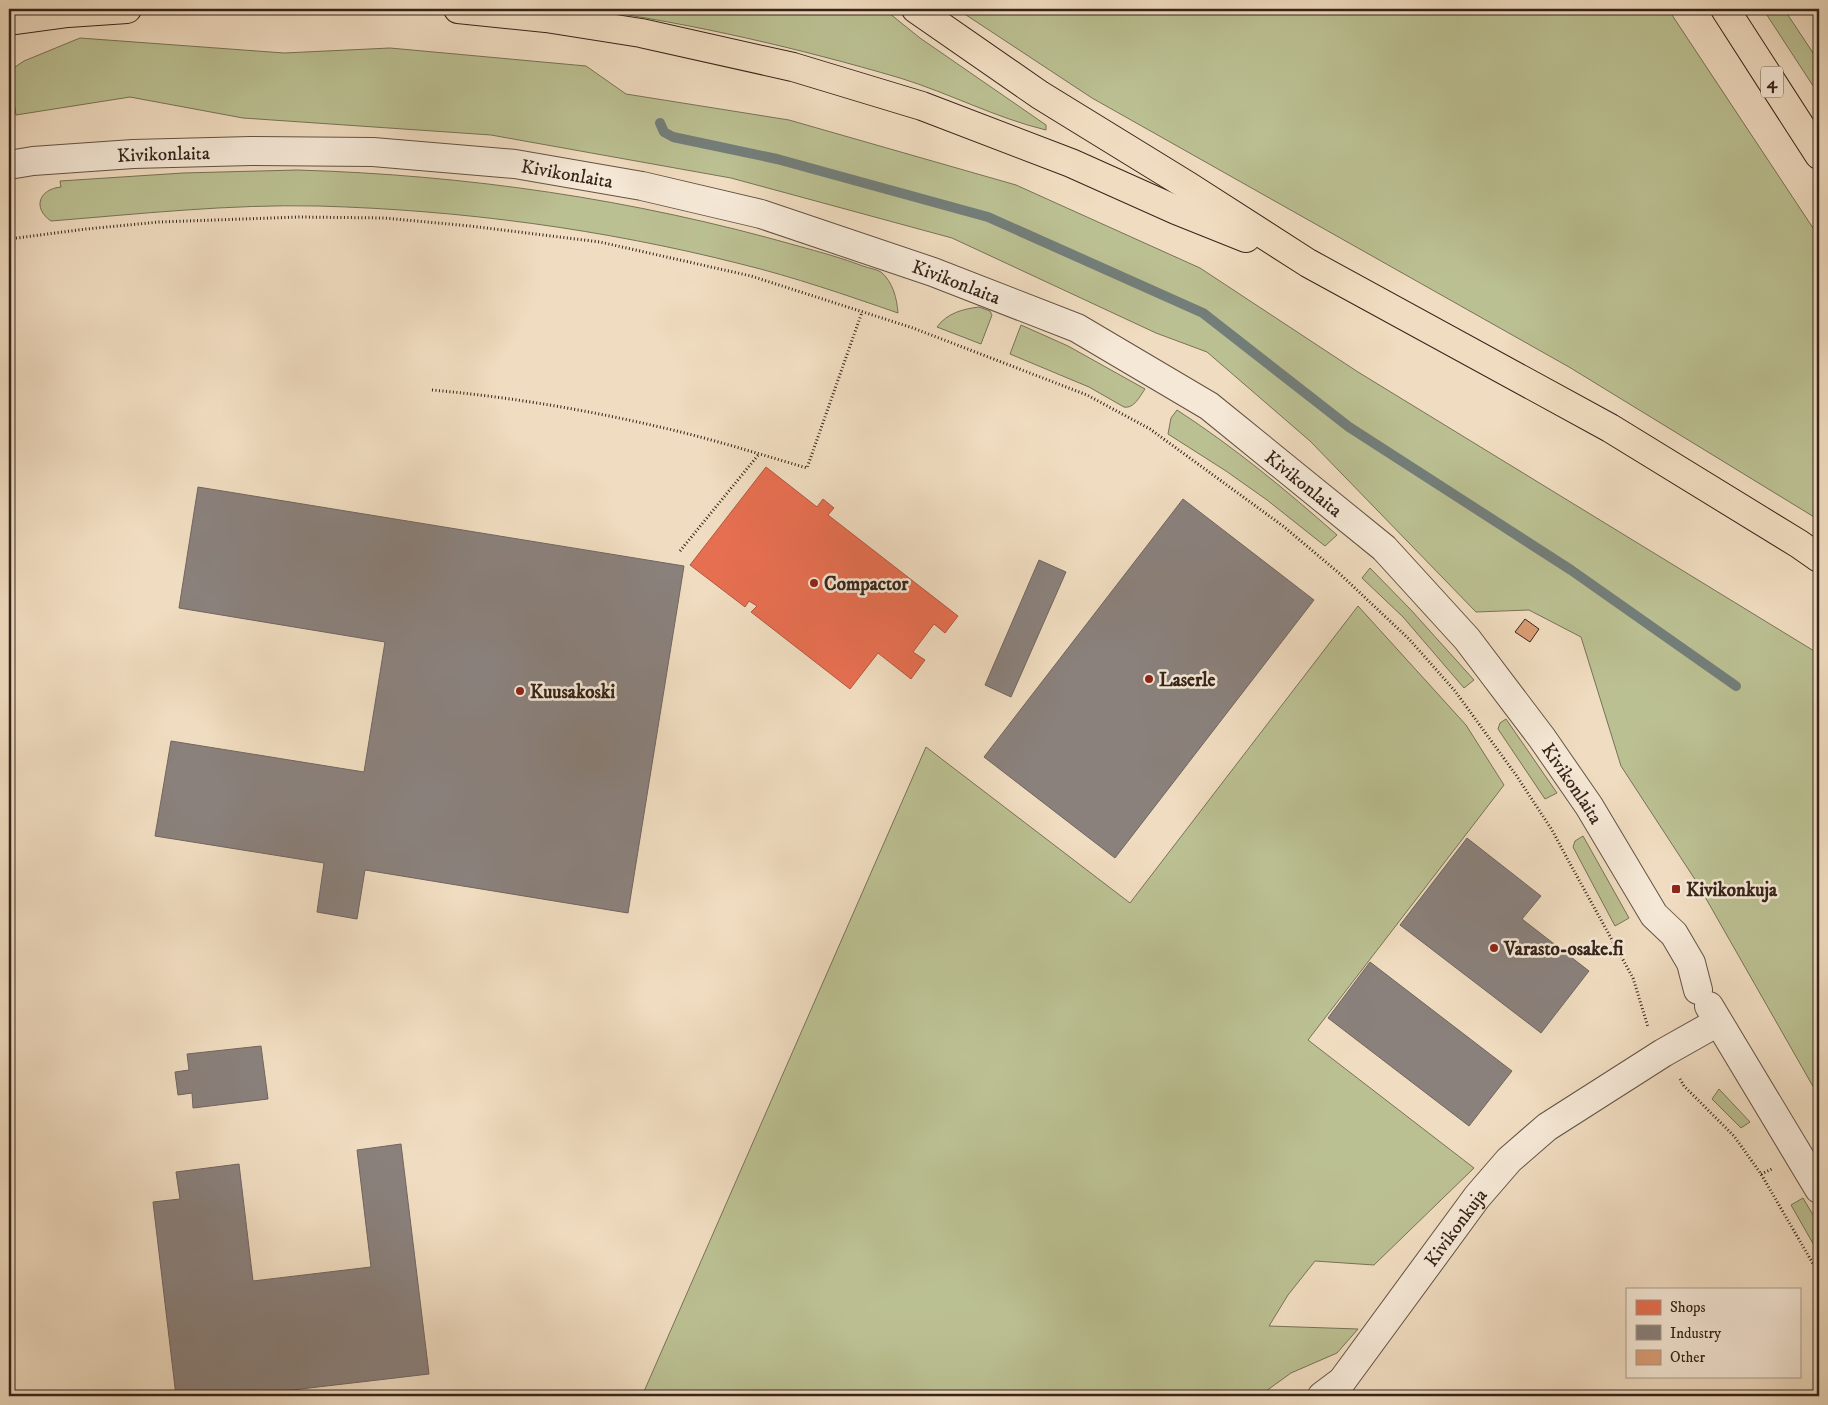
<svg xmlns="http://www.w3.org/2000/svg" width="1828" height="1405" viewBox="0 0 1828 1405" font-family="'IM FELL DW Pica',serif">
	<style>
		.green { fill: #bbc092; stroke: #787256 }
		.shops { fill: #e76f51; stroke: #b25840 }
		.industry { fill: #8a817c; stroke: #71655f }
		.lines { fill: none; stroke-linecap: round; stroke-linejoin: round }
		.stream { stroke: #737e7a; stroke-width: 10 }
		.building { fill: #db9d75; stroke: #36241a }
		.minor-casing { stroke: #645244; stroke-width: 30 }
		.motorway-casing { stroke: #36241a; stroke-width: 30 }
		.path { stroke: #36241a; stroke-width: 3; stroke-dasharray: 1 2.5; stroke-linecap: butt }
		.minor { stroke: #f5e8d6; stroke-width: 28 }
		.motorway { stroke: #f0dcc0; stroke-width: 28 }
		.poi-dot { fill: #8f2418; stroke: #f5e8d6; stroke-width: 2 }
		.labels { text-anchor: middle; stroke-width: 5; stroke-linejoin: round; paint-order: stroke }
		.shield { fill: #f5e8d6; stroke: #6f5f52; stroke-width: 1 }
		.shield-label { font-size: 18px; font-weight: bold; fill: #36241a }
		.street-label { font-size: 19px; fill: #36241a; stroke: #f5e8d6 }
		.poi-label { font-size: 19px; font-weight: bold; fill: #36241a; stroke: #f5e8d6; text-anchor: start }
	</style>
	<rect width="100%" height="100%" fill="#f0dcc0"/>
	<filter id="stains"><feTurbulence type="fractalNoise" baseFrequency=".004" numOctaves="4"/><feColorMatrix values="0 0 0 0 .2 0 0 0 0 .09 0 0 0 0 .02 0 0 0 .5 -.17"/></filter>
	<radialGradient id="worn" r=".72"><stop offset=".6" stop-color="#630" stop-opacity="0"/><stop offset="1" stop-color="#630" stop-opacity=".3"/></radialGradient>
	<g class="green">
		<path d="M589 9H884L920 38 1046 125V130C996 118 949 93 900 78 798 48 694 24 589 9Z"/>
		<polygon points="957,9 1668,9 1819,237 1819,520 1569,367 1092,98"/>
		<polygon points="1763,9 1784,9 1819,62 1819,95"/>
		<polygon points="80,38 284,53 390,48 586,66 626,94 789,120 1016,185 1200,268 1358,372 1819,654 1819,1097 1696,881 1621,766 1581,637 1529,610 1476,612 1310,441 1207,352 1156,333 952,238 731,178 491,135 243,118 130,97 16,115 9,71 24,61"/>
		<path d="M297 170C467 175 633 199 798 246 820 252 842 258 863 266 868 268 876 269 881 272 893 282 897 299 898 313 846 295 794 277 741 264 603 229 461 210 318 206 229 204 139 214 51 221 32 208 39 189 61 187L60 181 183 173Z"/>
		<path d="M979 307 990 311 992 315 981 344 937 327C947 313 963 309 979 307Z"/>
		<path d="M1021 325 1068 346 1145 389C1140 396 1134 409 1124 407L1089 387 1010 354Z"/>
		<path d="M1177 410C1234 447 1286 490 1337 535L1325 546 1267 500 1226 471 1168 434 1171 418Z"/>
		<polygon points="1370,568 1411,610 1474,680 1464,688 1403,617 1362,578"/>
		<polygon points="1358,606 1466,725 1504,785 1308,1040 1474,1168 1374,1265 1315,1261 1288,1295 1269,1326 1358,1329 1337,1353 1291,1373 1262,1394 1261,1396 642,1396 926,747 1130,903"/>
		<polygon points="1506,719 1557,793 1545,799 1498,729 1500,723"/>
		<polygon points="1583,836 1629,918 1615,926 1573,847 1575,841"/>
		<polygon points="1719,1089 1750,1122 1741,1128 1712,1099"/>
		<polygon points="1803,1198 1819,1225 1819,1254 1791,1205"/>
	</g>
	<polygon class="shops" points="766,467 817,507 823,499 834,508 828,515 958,616 945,633 934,624 913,652 925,660 911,679 878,653 850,689 751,612 757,606 749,601 745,607 690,565"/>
	<g class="industry">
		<polygon points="198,487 684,566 628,913 365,870 357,919 317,912 324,863 155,836 171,741 364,772 385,642 179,608"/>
		<polygon points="1183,499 1314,600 1115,858 984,757"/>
		<polygon points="1039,560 1066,572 1011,697 985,685"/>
		<polygon points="1467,838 1541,896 1522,919 1589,971 1541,1033 1400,925"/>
		<polygon points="1370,962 1512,1071 1469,1126 1328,1018"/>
		<polygon points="261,1046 268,1099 193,1108 192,1093 178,1095 175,1072 189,1070 187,1054"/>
		<polygon points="401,1144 429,1374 241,1396 176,1396 153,1202 180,1199 176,1172 239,1164 253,1281 371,1267 357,1150"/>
	</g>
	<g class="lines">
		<polyline class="stream" points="660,123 664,132 673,137 777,159 988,217 1203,313 1349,427 1571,570 1736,686"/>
	</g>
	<polygon class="building" points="1525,619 1539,629 1530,642 1515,632"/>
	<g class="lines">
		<g class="minor-casing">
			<g id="minor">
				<path id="s1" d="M9 165 33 161 133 154 251 151 373 152 515 164 642 186 761 214 933 272 1077 328 1209 406 1384 548 1467 639 1542 738 1589 806 1654 915 1674 934 1691 963 1698 990"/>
				<polyline points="1709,1006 1819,1189"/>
				<path id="s2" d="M1322 1396 1342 1381 1477 1197 1509 1160 1547 1127 1663 1053 1718 1022"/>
			</g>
		</g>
		<g class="motorway-casing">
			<g id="motorway">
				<polyline points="458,9 546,18 641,33 793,67 922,106 1071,163 1176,210 1246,238"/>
				<polyline points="916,9 1040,95 1188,186 1308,263 1610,428 1799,544 1819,558"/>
				<polyline points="1725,9 1819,155"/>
				<polyline points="9,21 68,13 127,9"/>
			</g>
		</g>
		<g class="path">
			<polyline points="9,214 12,238"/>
			<polyline points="9,239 86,229 159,222 299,217 384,218 470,226 600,242 751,276 913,328 1087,395 1150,429 1283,526 1340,574 1409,639 1455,691 1516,775 1552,830 1568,860 1633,978 1648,1027"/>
			<path d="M432 390C510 397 588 410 664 428 712 439 759 454 807 468L862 312"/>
			<polyline points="680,551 759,454"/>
			<polyline points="1680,1079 1684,1086 1734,1136 1761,1174 1819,1274"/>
			<polyline points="1761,1174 1772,1169"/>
		</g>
		<use href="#minor" class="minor"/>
		<use href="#motorway" class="motorway"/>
	</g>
	<g class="poi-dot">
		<circle cx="814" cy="583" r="5"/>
		<circle cx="1149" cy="679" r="5"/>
		<circle cx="520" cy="691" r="5"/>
		<rect x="1671" y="884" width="10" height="10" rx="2.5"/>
		<circle cx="1494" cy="948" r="5"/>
	</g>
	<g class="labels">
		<rect class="shield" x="1761" y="66.5" width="22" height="31" rx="4"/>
		<g class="shield-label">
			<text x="1772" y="88">4</text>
		</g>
		<g class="street-label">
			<text dy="7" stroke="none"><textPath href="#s1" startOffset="155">Kivikonlaita</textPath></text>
			<text dy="7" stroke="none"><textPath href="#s1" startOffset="560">Kivikonlaita</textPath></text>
			<text dy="7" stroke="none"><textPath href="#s1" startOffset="965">Kivikonlaita</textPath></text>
			<text dy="7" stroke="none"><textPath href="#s1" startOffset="1370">Kivikonlaita</textPath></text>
			<text dy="7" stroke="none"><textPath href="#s1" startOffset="1775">Kivikonlaita</textPath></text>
			<text dy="7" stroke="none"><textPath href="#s2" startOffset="216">Kivikonkuja</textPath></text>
		</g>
		<g class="poi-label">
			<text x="824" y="590">Compactor</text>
			<text x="1159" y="686">Laserle</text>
			<text x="530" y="698">Kuusakoski</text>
			<text x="1686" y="896">Kivikonkuja</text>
			<text x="1504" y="955">Varasto-osake.fi</text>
		</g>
	</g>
	<rect width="1828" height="1405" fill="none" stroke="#f0dcc0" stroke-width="30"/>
	<rect x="10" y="10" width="1808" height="1385" fill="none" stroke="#36241a" stroke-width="2.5"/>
	<rect x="15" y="15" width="1798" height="1375" fill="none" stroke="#36241a"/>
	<rect x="1626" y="1288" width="175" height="90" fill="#f5e8d6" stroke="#a99a8b"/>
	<rect x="1636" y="1300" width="25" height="15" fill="#e76f51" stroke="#a99a8b"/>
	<text x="1670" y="1312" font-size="15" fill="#36241a">Shops</text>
	<rect x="1636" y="1325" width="25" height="15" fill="#8a817c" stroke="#a99a8b"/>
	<text x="1670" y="1338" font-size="15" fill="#36241a">Industry</text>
	<rect x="1636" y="1350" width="25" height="15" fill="#db9d75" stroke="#a99a8b"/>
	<text x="1670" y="1362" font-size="15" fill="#36241a">Other</text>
	<rect width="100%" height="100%" filter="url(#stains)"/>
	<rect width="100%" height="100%" fill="url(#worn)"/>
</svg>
